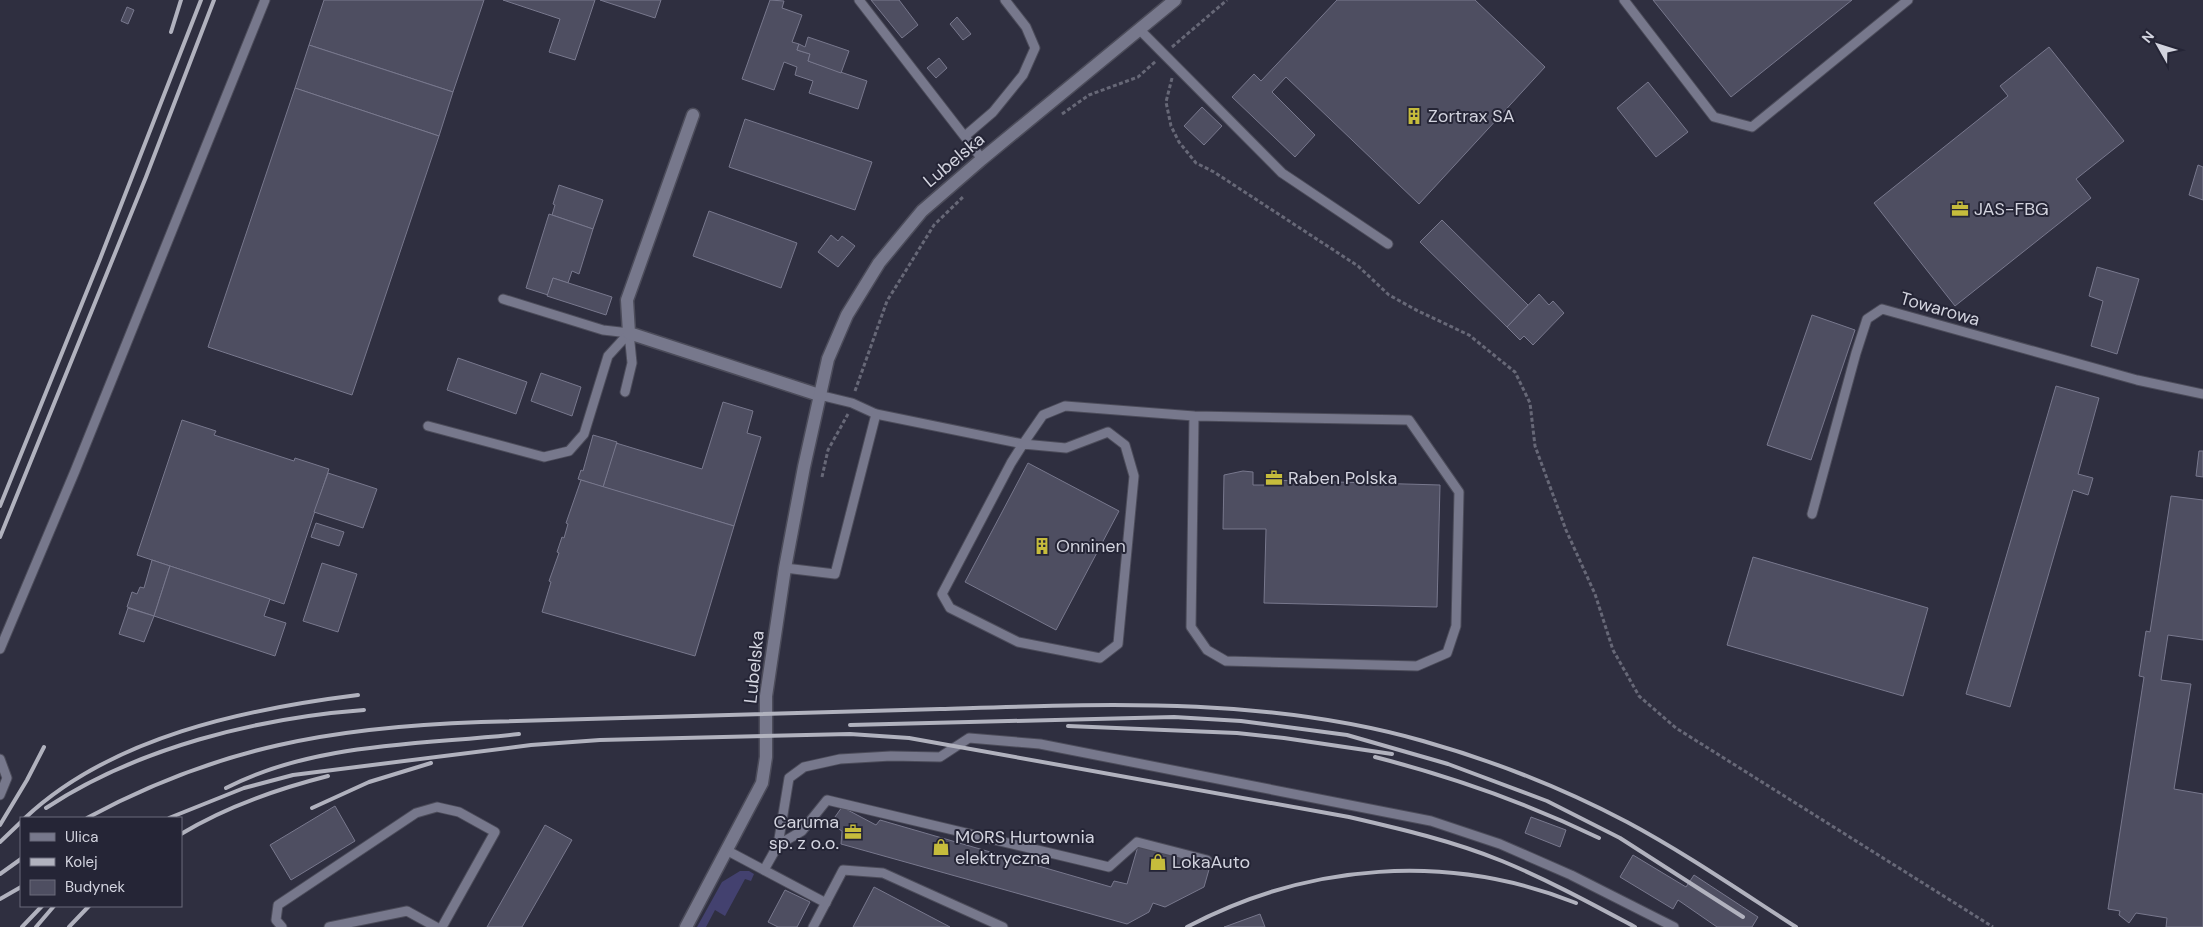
<svg xmlns="http://www.w3.org/2000/svg" width="2203" height="927" viewBox="0 0 2203 927" font-family="'DM Sans',sans-serif">
	<style>
		.green { fill: #43416f }
		.building { fill: #4e4e61; stroke: #78788d }
		.lines { fill: none; stroke-linecap: round; stroke-linejoin: round }
		.lane-casing { stroke: #4c4c5a; stroke-width: 11 }
		.street-casing { stroke: #4c4c5a; stroke-width: 15 }
		.secondary-casing { stroke: #4c4c5a; stroke-width: 15 }
		.path { stroke: #676877; stroke-width: 3; stroke-dasharray: 4 2.5; stroke-linecap: butt }
		.lane { stroke: #77788c; stroke-width: 9 }
		.street { stroke: #77788c; stroke-width: 12 }
		.secondary { stroke: #77788c; stroke-width: 12 }
		.rail { stroke: #b1b2be; stroke-width: 4 }
		.labels { text-anchor: middle; stroke-width: 4; stroke-linejoin: round; paint-order: stroke }
		.poi-label { font-size: 18px; fill: #d3d4df; stroke: #252536; text-anchor: start }
		.street-label { font-size: 18px; fill: #d3d4df; stroke: #252536 }
	</style>
	<rect width="100%" height="100%" fill="#2f2f40"/>
	<polygon class="green" points="740,871 749,871 754,874 751,881 745,879 725,916 715,910 706,927 697,927 722,882"/>
	<g class="building">
		<polygon points="324,0 484,0 453,92 309,45"/>
		<polygon points="503,0 595,0 575,60 549,52 560,19"/>
		<polygon points="600,0 661,0 655,18"/>
		<polygon points="770,0 784,1 782,8 802,15 792,42 799,44 797,50 810,54 808,61 867,81 858,109 809,93 813,81 795,75 797,67 784,62 774,90 742,79"/>
		<polygon points="871,0 899,0 918,25 902,38"/>
		<polygon points="1337,0 1475,0 1545,67 1419,204 1286,77 1272,92 1315,135 1295,157 1232,97 1254,74 1261,81"/>
		<polygon points="1653,0 1852,0 1731,97"/>
		<polygon points="127,7 134,10 128,24 121,21"/>
		<polygon points="957,17 971,34 963,40 950,24"/>
		<polygon points="808,37 849,51 841,73 808,61 810,54 797,50 799,44 805,47"/>
		<polygon points="309,45 453,92 439,136 295,88"/>
		<polygon points="2049,47 2124,141 2076,179 2091,198 1955,306 1874,203 2008,96 2000,86"/>
		<polygon points="939,58 947,68 936,78 927,68"/>
		<polygon points="1648,82 1688,132 1656,157 1617,108"/>
		<polygon points="295,88 439,136 352,395 208,347"/>
		<polygon points="1202,107 1222,126 1204,145 1184,126"/>
		<polygon points="745,119 872,162 855,210 729,167"/>
		<polygon points="2198,165 2203,167 2203,200 2189,195"/>
		<polygon points="559,185 603,200 593,229 552,215 555,205 553,204"/>
		<polygon points="709,211 797,243 781,288 693,256"/>
		<polygon points="549,214 593,229 579,274 572,271 568,283 553,278 548,295 526,288"/>
		<polygon points="1442,220 1528,305 1507,327 1420,242"/>
		<polygon points="831,235 838,241 842,236 855,246 838,267 818,252"/>
		<polygon points="2097,267 2139,279 2117,354 2091,346 2103,301 2089,296"/>
		<polygon points="553,278 612,297 606,315 547,296"/>
		<polygon points="1539,294 1549,305 1553,301 1564,313 1533,345 1524,336 1520,340 1507,327"/>
		<polygon points="1812,315 1855,330 1811,460 1767,445"/>
		<polygon points="458,358 527,382 516,414 447,390"/>
		<polygon points="541,373 581,387 572,416 531,401"/>
		<polygon points="2056,386 2099,398 2078,474 2093,478 2088,495 2073,490 2010,707 1966,694"/>
		<polygon points="723,402 753,411 747,433 761,437 734,526 603,487 616,443 702,469"/>
		<polygon points="182,420 216,431 214,435 294,461 295,458 329,469 284,604 137,555"/>
		<polygon points="593,435 617,442 603,487 578,479 581,470 583,471"/>
		<polygon points="2199,451 2203,451 2203,477 2196,476"/>
		<polygon points="1028,463 1119,511 1056,630 965,582"/>
		<polygon points="1243,471 1253,472 1253,485 1267,485 1267,480 1440,485 1437,607 1264,603 1266,529 1223,529 1224,475"/>
		<polygon points="328,473 377,489 363,528 314,512"/>
		<polygon points="581,480 734,526 695,656 542,612 551,582 549,581 559,553 557,552 562,537 564,538 568,524 566,523"/>
		<polygon points="2171,496 2203,500 2203,640 2168,635 2161,680 2191,684 2174,789 2203,794 2203,927 2166,927 2167,918 2136,913 2129,923 2119,915 2120,911 2108,909 2144,677 2139,676 2146,631 2150,632"/>
		<polygon points="316,523 344,532 339,546 311,537"/>
		<polygon points="1753,557 1928,608 1903,696 1727,645"/>
		<polygon points="152,560 170,566 154,616 127,607 132,592 137,594 140,587 144,588"/>
		<polygon points="322,563 357,574 338,632 303,621"/>
		<polygon points="170,566 270,599 264,616 286,623 275,656 154,616"/>
		<polygon points="128,608 154,616 144,642 119,634"/>
		<polygon points="335,806 355,841 291,880 270,845"/>
		<polygon points="842,807 876,825 880,820 1111,887 1114,881 1127,884 1138,846 1210,866 1204,887 1165,907 1153,903 1149,912 1127,924 841,844 842,831 830,824"/>
		<polygon points="1531,817 1566,830 1560,847 1525,833"/>
		<polygon points="545,825 572,840 522,927 487,927"/>
		<polygon points="1633,855 1686,887 1694,875 1758,917 1752,927 1717,927 1678,900 1673,909 1620,877"/>
		<polygon points="874,887 950,927 853,927"/>
		<polygon points="785,890 810,902 797,927 778,927 768,922"/>
		<polygon points="1260,914 1265,927 1224,927 1227,926"/>
	</g>
	<g class="lines">
		<g class="lane-casing">
			<g id="lane">
				<polyline points="859,0 982,159"/>
				<polyline points="1624,0 1714,117 1752,127 1908,0"/>
				<polyline points="1139,29 1282,173 1388,244"/>
				<polyline points="965,136 993,112 1023,75 1035,48 1026,27 1005,0"/>
				<polyline points="503,299 603,330 629,333"/>
				<polyline points="819,395 852,403 876,414 1023,444 1043,415 1065,406 1194,416 1191,627 1207,650 1226,661 1417,666 1447,653 1456,626 1459,492 1409,420 1194,416"/>
				<polyline points="428,426 544,457 569,451 584,434 608,356 629,333 632,363 625,392"/>
				<polygon points="1108,432 1125,445 1134,476 1118,644 1100,658 1018,642 950,608 942,594 1011,463 1023,444 1066,448"/>
				<polyline points="1812,514 1856,353 1867,319 1882,309 2137,380 2203,394"/>
				<polyline points="785,568 835,574 876,414"/>
				<polyline points="0,649 75,471 265,0"/>
				<polyline points="0,759 7,778 0,795"/>
				<polyline points="778,845 802,831 827,800 1109,867 1137,842 1207,860"/>
				<polyline points="728,851 826,903"/>
				<polyline points="764,870 778,845 789,778 804,767 840,759 891,756 940,757 969,738 1040,744 1431,821 1500,844 1571,875 1674,927"/>
				<polyline points="282,927 276,920 278,905 416,813 437,807 459,812 495,832 442,927"/>
				<polyline points="329,927 407,911 436,927"/>
				<polyline points="813,927 843,870 883,873 1003,927"/>
			</g>
		</g>
		<g class="street-casing">
			<polyline id="street" points="693,115 627,300 629,333 819,395"/>
		</g>
		<g class="secondary-casing">
			<polyline id="secondary" points="686,927 762,783 766,757 766,696 785,568 804,467 828,359 847,315 879,263 922,211 982,159 1175,0"/>
		</g>
		<g class="path">
			<polyline points="1172,47 1227,0"/>
			<polyline points="1172,78 1166,102 1171,126 1179,142 1196,163 1214,172 1358,266 1389,295 1418,311 1469,335 1515,372 1530,403 1535,446 1566,530 1595,594 1613,650 1639,696 1676,728 1993,927"/>
			<polyline points="1062,114 1089,95 1138,77 1156,61"/>
			<polyline points="855,391 887,301 934,225 964,196"/>
			<polyline points="822,477 828,450 848,414"/>
		</g>
		<use href="#lane" class="lane"/>
		<use href="#street" class="street"/>
		<use href="#secondary" class="secondary"/>
		<g class="rail">
			<polyline points="171,32 181,0"/>
			<polyline points="0,506 100,259 201,0"/>
			<polyline points="0,537 146,177 214,0"/>
			<polyline points="850,725 1174,717 1241,721 1347,735 1448,764 1547,801 1620,838 1743,917"/>
			<polyline points="1068,726 1237,733 1284,738 1392,754"/>
			<path d="M1375 757C1453 777 1527 803 1599 838"/>
			<path d="M226 788C315 742 421 745 519 734"/>
			<path d="M46 808C137 748 257 718 364 710"/>
			<polyline points="312,808 369,782 431,763"/>
			<path d="M25 818C111 737 245 709 358 695"/>
			<path d="M87 818C218 747 334 727 481 722 634 717 787 713 940 709 1103 704 1265 696 1423 741 1494 761 1562 788 1627 822 1685 853 1740 891 1796 927"/>
			<path d="M169 818 244 788 293 775 531 745 600 740 850 734 909 738 1349 817C1401 829 1453 841 1502 861 1548 880 1592 904 1635 927"/>
			<polyline points="0,825 27,780 44,747"/>
			<path d="M181 834C227 806 277 789 328 776"/>
			<polyline points="0,842 21,822"/>
			<polyline points="0,874 21,859"/>
			<polyline points="0,899 21,887"/>
			<polyline points="22,927 42,906"/>
			<polyline points="36,927 54,906"/>
			<polyline points="69,927 89,906"/>
			<path d="M1187 927C1308 863 1448 852 1576 903"/>
		</g>
	</g>
	<defs>
		<g id="building-bare" transform="scale(1.35)"><path d="M-4-6H4V6H1V3H-1V6H-4ZM-2.5-4.3h1.7v1.8h-1.7ZM.8-4.3h1.7v1.8H.8ZM-2.5-1h1.7V.8h-1.7ZM.8-1h1.7V.8H.8Z" fill="#c6bc3c" stroke="#252536" stroke-width="2.5" paint-order="stroke"/></g>
		<g id="office-bare" transform="scale(1.35)"><path d="M-6-3h4V-5.5h4V-3h4V5H-6ZM-1-4.5V-3h2v-1.5ZM-6 0V1H6V0Z" fill="#c6bc3c" stroke="#252536" stroke-width="2.5" paint-order="stroke"/></g>
		<g id="shop-bare" transform="scale(1.35)"><path d="M-5-2.5h2.3a2.7 3.5 0 0 1 5.4 0H5L5.5 6h-11ZM-1.5-2.5h3a1.5 2.3 0 0 0-3 0Z" fill="#c6bc3c" stroke="#252536" stroke-width="2.5" paint-order="stroke"/></g>
	</defs>
	<g fill-rule="evenodd">
		<use href="#building-bare" x="1414" y="116"/>
		<use href="#office-bare" x="1960" y="209"/>
		<use href="#office-bare" x="1274" y="478"/>
		<use href="#building-bare" x="1042" y="546"/>
		<use href="#office-bare" x="853" y="832"/>
		<use href="#shop-bare" x="941" y="847"/>
		<use href="#shop-bare" x="1158" y="862"/>
	</g>
	<g class="labels">
		<g class="poi-label">
			<text x="1428" y="122">Zortrax SA</text>
			<text x="1974" y="215">JAS-FBG</text>
			<text x="1288" y="484">Raben Polska</text>
			<text x="1056" y="552">Onninen</text>
			<text x="839" y="828" text-anchor="end">Caruma<tspan x="839" dy="21">sp. z o.o.</tspan></text>
			<text x="955" y="843">MORS Hurtownia<tspan x="955" dy="21">elektryczna</tspan></text>
			<text x="1172" y="868">LokaAuto</text>
		</g>
		<g class="street-label">
			<text transform="translate(954 160) rotate(-40)" y="6">Lubelska</text>
			<text transform="translate(1940 309) rotate(16)" y="6">Towarowa</text>
			<text transform="translate(754 667) rotate(-84)" y="6">Lubelska</text>
		</g>
	</g>
	<rect x="20" y="817" width="162" height="90" fill="#252536" stroke="#6b6b7a"/>
	<rect x="30" y="833" width="25" height="8" fill="#77788c" stroke="#6b6b7a"/>
	<text x="65" y="842" font-size="15" fill="#d3d4df">Ulica</text>
	<rect x="30" y="858" width="25" height="8" fill="#b1b2be" stroke="#6b6b7a"/>
	<text x="65" y="867" font-size="15" fill="#d3d4df">Kolej</text>
	<rect x="30" y="880" width="25" height="15" fill="#4e4e61" stroke="#6b6b7a"/>
	<text x="65" y="892" font-size="15" fill="#d3d4df">Budynek</text>
	<g transform="translate(2158 45) rotate(309)" stroke="#252536" stroke-width="4" paint-order="stroke">
	<path d="M0-4L9 19L0 12L-9 19Z" fill="#d3d4df"/>
	<text y="-8" font-size="14" font-weight="bold" text-anchor="middle" fill="#d3d4df">N</text>
	</g>
</svg>
